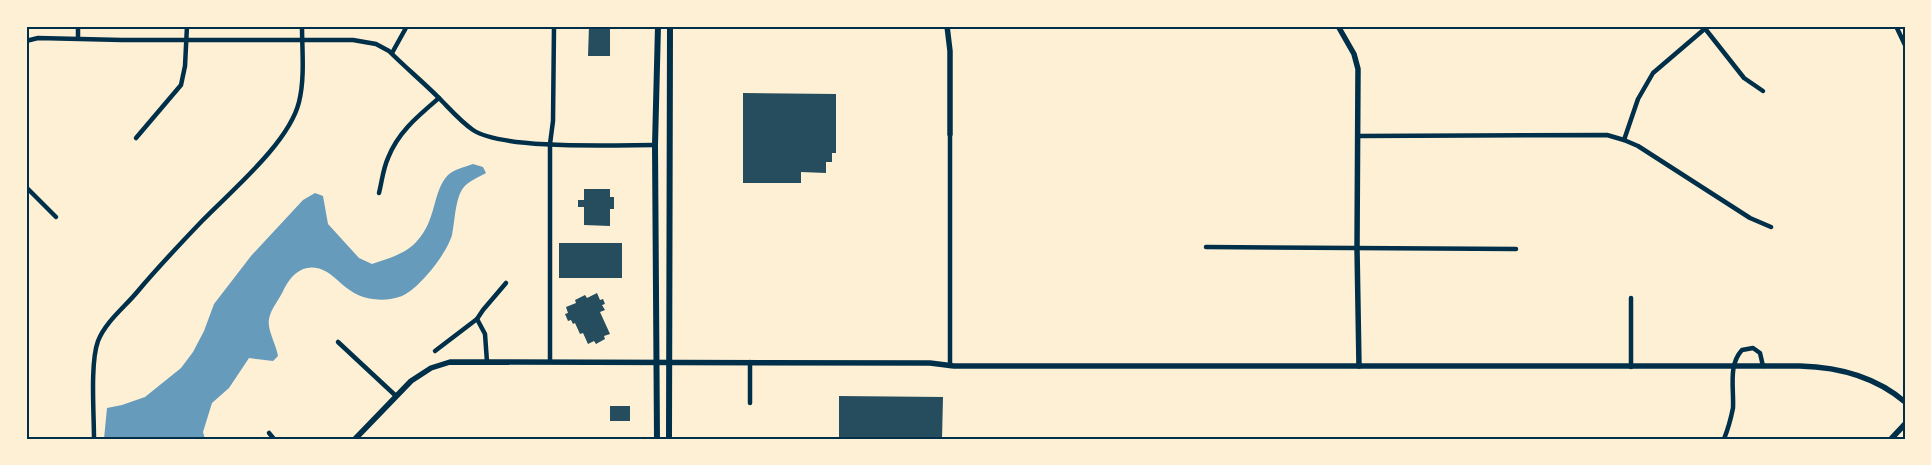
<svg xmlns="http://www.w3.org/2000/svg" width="1931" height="465" viewBox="0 0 1931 465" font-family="'Work Sans',sans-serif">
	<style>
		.water { fill: #669bbc }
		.building { fill: #264d5e }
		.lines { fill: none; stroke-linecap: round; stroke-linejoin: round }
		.minor { stroke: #003049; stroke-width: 4.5 }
		.tertiary { stroke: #003049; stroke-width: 5.5 }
		.secondary { stroke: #003049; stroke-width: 6 }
		.neatline { fill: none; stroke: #003049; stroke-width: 2 }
	</style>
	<rect width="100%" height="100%" fill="#fdf0d5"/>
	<path class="water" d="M473 164 483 167 486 173C479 177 469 181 464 187 455 197 455 222 452 235 447 253 420 288 402 296 389 301 371 301 358 295 345 289 338 279 327 272 308 261 293 271 284 289 280 299 271 308 269 319 267 330 276 344 278 356L273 361 249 358 229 388 212 403 203 432 205 439H104L107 408 122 405 145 397 181 368 193 352 204 331 214 304 251 256 303 200 315 193 323 196 328 224 359 258 372 264C387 259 406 254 417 241 437 220 432 192 448 175 454 169 465 167 473 164Z"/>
	<g class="building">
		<polygon points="589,26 610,26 610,56 588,56"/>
		<polygon points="743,93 836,94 836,153 832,153 832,162 826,162 826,173 801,172 801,183 743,183"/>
		<polygon points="584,189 610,189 610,197 614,197 614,209 610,209 610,226 584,225 584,207 578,207 578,200 584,200"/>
		<rect x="559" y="243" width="63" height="35"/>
		<polygon points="597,293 600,300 603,299 605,304 602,305 605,310 600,312 610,334 604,336 605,339 596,344 594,341 588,344 583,333 580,334 575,323 573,324 571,320 568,321 565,314 568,313 566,307 576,303 575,300 585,295 587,298"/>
		<polygon points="839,396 943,397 942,439 839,439"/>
		<rect x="610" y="406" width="20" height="15"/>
	</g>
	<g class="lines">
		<g class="minor">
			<polyline points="78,26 78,38"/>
			<polyline points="1703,26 1744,78 1763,91"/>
			<polyline points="1896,26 1905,45"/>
			<path d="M26 41 38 38 122 40H353L376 44 389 51C405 67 423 82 439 98 450 109 460 121 473 130 503 150 616 145 655 145"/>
			<polyline points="392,53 407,26"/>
			<polyline points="1359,136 1607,135 1624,140 1638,146 1750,218 1771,227"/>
			<polyline points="136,138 181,85 185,66 187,26"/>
			<polyline points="1624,140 1638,99 1653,73 1708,26"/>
			<polyline points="26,187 56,217"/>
			<path d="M379 193C382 181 383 169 388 158 398 132 418 116 439 98"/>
			<polyline points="1206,247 1516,249"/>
			<polyline points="1631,298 1631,367"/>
			<polyline points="477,319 485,334 487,362"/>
			<polyline points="338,342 396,396"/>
			<polyline points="435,351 477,319 483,310 506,283"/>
			<polyline points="550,361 550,144 553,121 554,26"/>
			<polyline points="950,366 950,134"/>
			<polyline points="750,403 750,362"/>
			<polyline points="269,433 274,439"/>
			<path d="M94 439C94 413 90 363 98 341 106 321 125 307 138 291 158 267 180 244 202 221 231 191 289 143 299 102 305 78 302 50 302 26"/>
			<path d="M1724 439C1728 429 1731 418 1733 408 1734 388 1728 365 1742 350L1753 348 1760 353 1763 366"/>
		</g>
		<g class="tertiary">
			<polyline points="947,26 950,51 950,134"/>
			<polyline points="1338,26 1354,54 1358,69 1357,248 1359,366"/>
			<path d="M355 439 411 381 431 368 450 362 930 363 954 366H1800C1837 367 1876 377 1905 402"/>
			<polyline points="1891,439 1905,424"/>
		</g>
		<g class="secondary">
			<polyline points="657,439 655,145 658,26"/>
			<polyline points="669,439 670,26"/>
		</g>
	</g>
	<rect width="1931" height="465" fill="none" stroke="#fdf0d5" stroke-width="55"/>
	<rect x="28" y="28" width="1876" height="410" class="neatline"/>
</svg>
